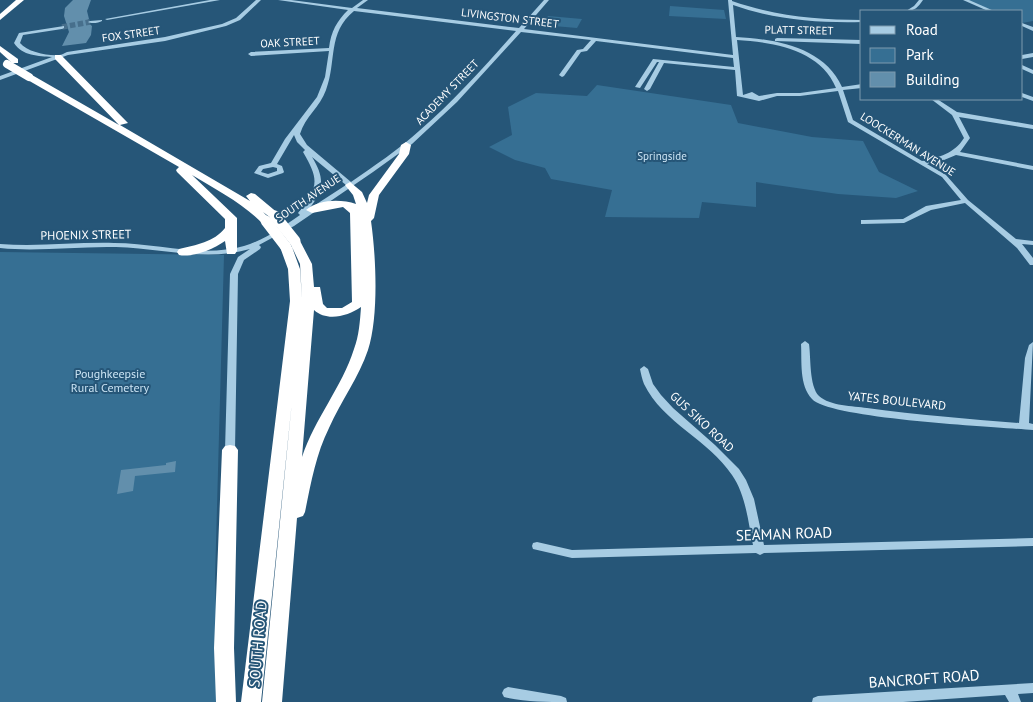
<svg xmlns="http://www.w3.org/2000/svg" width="1033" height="702" viewBox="0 0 1033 702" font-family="'PT Sans',sans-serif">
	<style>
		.green { fill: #366f93 }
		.building { fill: #628fac }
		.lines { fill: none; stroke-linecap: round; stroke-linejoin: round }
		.minor-tunnel { stroke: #476f8c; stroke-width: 5.5; stroke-dasharray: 5.5 2.5; stroke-linecap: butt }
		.minor { fill: #a7cce3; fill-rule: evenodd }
		.highway { fill: #fff; fill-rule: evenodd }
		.highway-bridge-far1 { stroke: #fff; stroke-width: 8 }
		.highway-bridge { stroke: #fff; stroke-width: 11 }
		.labels { text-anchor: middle; stroke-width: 4; stroke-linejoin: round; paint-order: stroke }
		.far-street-label { font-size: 11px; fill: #fff; stroke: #265678 }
		.far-park-label { font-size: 11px; fill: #cae3f3; stroke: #265678 }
		.street-label { font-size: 12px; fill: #fff; stroke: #265678 }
		.park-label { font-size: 12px; fill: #cae3f3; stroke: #265678 }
		.near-street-label { font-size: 15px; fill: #fff; stroke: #265678 }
	</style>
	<rect width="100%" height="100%" fill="#265678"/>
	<g class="green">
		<polygon points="965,0 1033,0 1033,21 1022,23 1022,11 992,11"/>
		<polygon points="670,6 724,10 726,19 669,16"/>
		<polygon points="548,16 582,19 577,28 542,25"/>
		<polygon points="597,85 731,105 738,123 812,137 863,141 879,172 918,191 896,198 838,194 756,182 756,207 702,202 699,218 605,217 612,190 551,179 545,168 515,160 489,147 512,135 508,107 536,93 587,96"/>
		<polygon points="0,252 224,255 215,579 219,702 0,702"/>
	</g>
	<g class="building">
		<polygon points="73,0 91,0 87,11 89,19 86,21 92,26 91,35 86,43 62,46 69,32 64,16 65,8"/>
		<polygon points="176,461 175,472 135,476 133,491 117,494 121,470 166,465 166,463"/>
	</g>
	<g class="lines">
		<polyline class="minor-tunnel" points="62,27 90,22"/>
		<g class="minor">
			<polygon points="210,0 220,0 107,20 105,19"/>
			<path d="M256 0H261L240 20 226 26 165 41 68 55 0 80V76L52 57C39 56 22 56 14 43L19 33 64 26V28L62 29 23 35 20 43C27 52 48 56 59 55 62 55 64 53 67 52L165 37 222 24 236 18Z"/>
			<path d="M278 0H291L352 8 363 0H368L357 8 519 28 544 0H549L524 29 733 55 728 0H732V1C775 16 817 20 862 20V22C818 23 775 20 733 5L736 37C775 39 824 47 842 87L862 84V88L843 90 853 120 922 161C939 157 954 154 964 138L952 115 931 99H937L957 112 1033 125V129L959 117 970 138 960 152 1033 166V170L956 155 944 160 927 164 946 175 968 200 1016 239 1033 241V245L1022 244 1033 258V265H1030L1017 248 965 203 931 210 904 223 861 224V220H864L903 219 926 206 961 200 942 177 848 122 838 91 800 96H777L759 101 737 96 735 70 664 63 650 89 647 91 644 89 659 62H657L640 88 635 87 653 59 734 67 733 58 596 41 587 51 581 52 564 76 562 77 559 75 577 50 583 49 591 40 521 32 457 102 412 144 373 172 294 226 259 245 261 247 260 249 244 260 238 274 235 450 233 452H227L225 450 230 274 238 257 250 249C206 262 160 248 116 247 77 246 39 252 0 248V244C38 247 76 242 114 243 157 243 202 258 244 246 264 240 283 227 300 215L298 213C318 187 320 181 303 152L305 150 297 142 294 135 277 164 282 166 284 172 283 173 268 178 254 173 259 166 271 163 285 139 317 97 325 77 329 51 251 56 248 54 251 52 329 48C331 31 337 21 348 10ZM354 11 516 31C485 66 454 101 419 131 398 150 374 166 351 182L307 145 300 134C305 117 320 107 326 90 337 61 327 33 354 11ZM737 40C773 42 821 50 836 88L800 93H777L759 96 752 92 743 95ZM312 157 346 185 309 209C324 190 325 178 312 157ZM273 167 277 168V171L268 174 261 172 263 169Z"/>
			<path d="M919 0H923C918 7 915 11 906 11L914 6Z"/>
			<polygon points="963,0 969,0 994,11 988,11"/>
			<path d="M102 20V21C99 23 91 24 88 22L90 21Z"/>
			<polygon points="1022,23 1033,27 1033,31 1022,26"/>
			<polygon points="777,38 862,40 862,44 775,41 775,39"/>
			<polygon points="1033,53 1033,57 1022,59 1022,55"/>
			<polygon points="1022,65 1033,70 1033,74 1022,69"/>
			<polygon points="1022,93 1033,97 1033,101 1022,97"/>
			<path d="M805 341 809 344C811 357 809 386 819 396 830 406 853 406 867 408 918 415 969 419 1019 423L1025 358 1029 345 1033 342 1029 423 1033 424V430C998 427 830 419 812 399 799 385 802 361 801 344Z"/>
			<path d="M644 366 648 369 653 384 661 395 673 408 715 445 739 469 746 480 754 499 764 545 1033 538V546L764 553 760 555 756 553 572 558 533 549 532 546 533 543 537 542 572 550 753 545C748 522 746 495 732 475 709 440 663 423 644 384 642 379 641 374 640 369Z"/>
			<polygon points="1033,683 1033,693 1018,694 1021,702 1009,702 1005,695 903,702 812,702 813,698 818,696"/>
			<path d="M508 687 561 696 566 698 567 702C546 702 524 702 504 697L502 693 504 689Z"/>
		</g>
		<g class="highway">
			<polygon points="16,0 24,0 0,20 0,14"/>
			<polygon points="0,46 18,59 18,63 12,63 0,52"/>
			<path d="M55 55H61L128 123 120 125 250 201 246 196 251 193 255 194 279 214V218H271L263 212 272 221 270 223H262C242 203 217 190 192 175L237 218V251L235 254H227L225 241C214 249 192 258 179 255L177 252 179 249C196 245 214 242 225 228V219L177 172 176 170 179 167 26 79V75H32L119 125 55 59Z"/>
			<path d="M406 142 411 145 409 154 379 195 374 218 371 221C376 256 379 316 368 350 359 377 341 401 329 428 316 454 311 483 305 512L303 516 297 518 282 702H262L292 401 261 702H241L290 301 288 269 280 247 286 243 292 247 289 241 291 239H299L312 264 314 287H320L323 304 327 308H342L352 302 350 213 343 207 312 213 306 210C319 199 341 199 356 204L353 195 345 185 350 182 362 192 367 203 369 195 399 154 401 145ZM292 247 300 264 302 299 300 269ZM361 307C360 321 359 336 354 349 342 387 315 418 302 457L314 310C327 322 348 316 361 307Z"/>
			<polygon points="230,445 235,446 238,450 234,648 236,702 216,702 214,648 222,450 225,446"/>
		</g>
		<polyline class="highway-bridge-far1" points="7,64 29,77"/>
		<g class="highway-bridge">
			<polyline points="275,216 295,241"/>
			<polyline points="266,221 286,247"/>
		</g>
	</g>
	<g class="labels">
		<g class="far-street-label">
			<text transform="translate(510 18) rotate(7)" y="4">LIVINGSTON STREET</text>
			<text transform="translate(799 30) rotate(1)" y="4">PLATT STREET</text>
			<text transform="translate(131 34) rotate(-8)" y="4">FOX STREET</text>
			<text transform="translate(290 42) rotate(-3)" y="4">OAK STREET</text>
			<text transform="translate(447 92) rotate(-46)" y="4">ACADEMY STREET</text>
			<text transform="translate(908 144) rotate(32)" y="4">LOOCKERMAN AVENUE</text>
			<text transform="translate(308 198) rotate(-34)" y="4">SOUTH AVENUE</text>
		</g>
		<g class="far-park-label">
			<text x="662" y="160">Springside</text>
		</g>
		<g class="street-label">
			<text transform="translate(86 235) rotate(-1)" y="4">PHOENIX STREET</text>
			<text transform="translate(897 401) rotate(6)" y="4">YATES BOULEVARD</text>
			<text transform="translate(702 422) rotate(43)" y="4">GUS SIKO ROAD</text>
		</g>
		<g class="park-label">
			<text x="110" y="378">Poughkeepsie<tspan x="110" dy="14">Rural Cemetery</tspan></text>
		</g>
		<g class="near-street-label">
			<text transform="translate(784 534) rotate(-2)" y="5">SEAMAN ROAD</text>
			<text transform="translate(258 644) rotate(-85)" y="5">SOUTH ROAD</text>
			<text transform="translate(924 679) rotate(-4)" y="5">BANCROFT ROAD</text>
		</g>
	</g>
	<rect x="860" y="10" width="162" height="90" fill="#265678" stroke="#7d9aae"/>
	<rect x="870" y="26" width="25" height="8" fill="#a7cce3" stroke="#7d9aae"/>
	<text x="906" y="35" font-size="15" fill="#ffffff">Road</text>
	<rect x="870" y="48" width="25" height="15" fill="#366f93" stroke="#7d9aae"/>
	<text x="906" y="60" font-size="15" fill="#ffffff">Park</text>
	<rect x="870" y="72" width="25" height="15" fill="#628fac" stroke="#7d9aae"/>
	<text x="906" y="85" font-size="15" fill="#ffffff">Building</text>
</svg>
